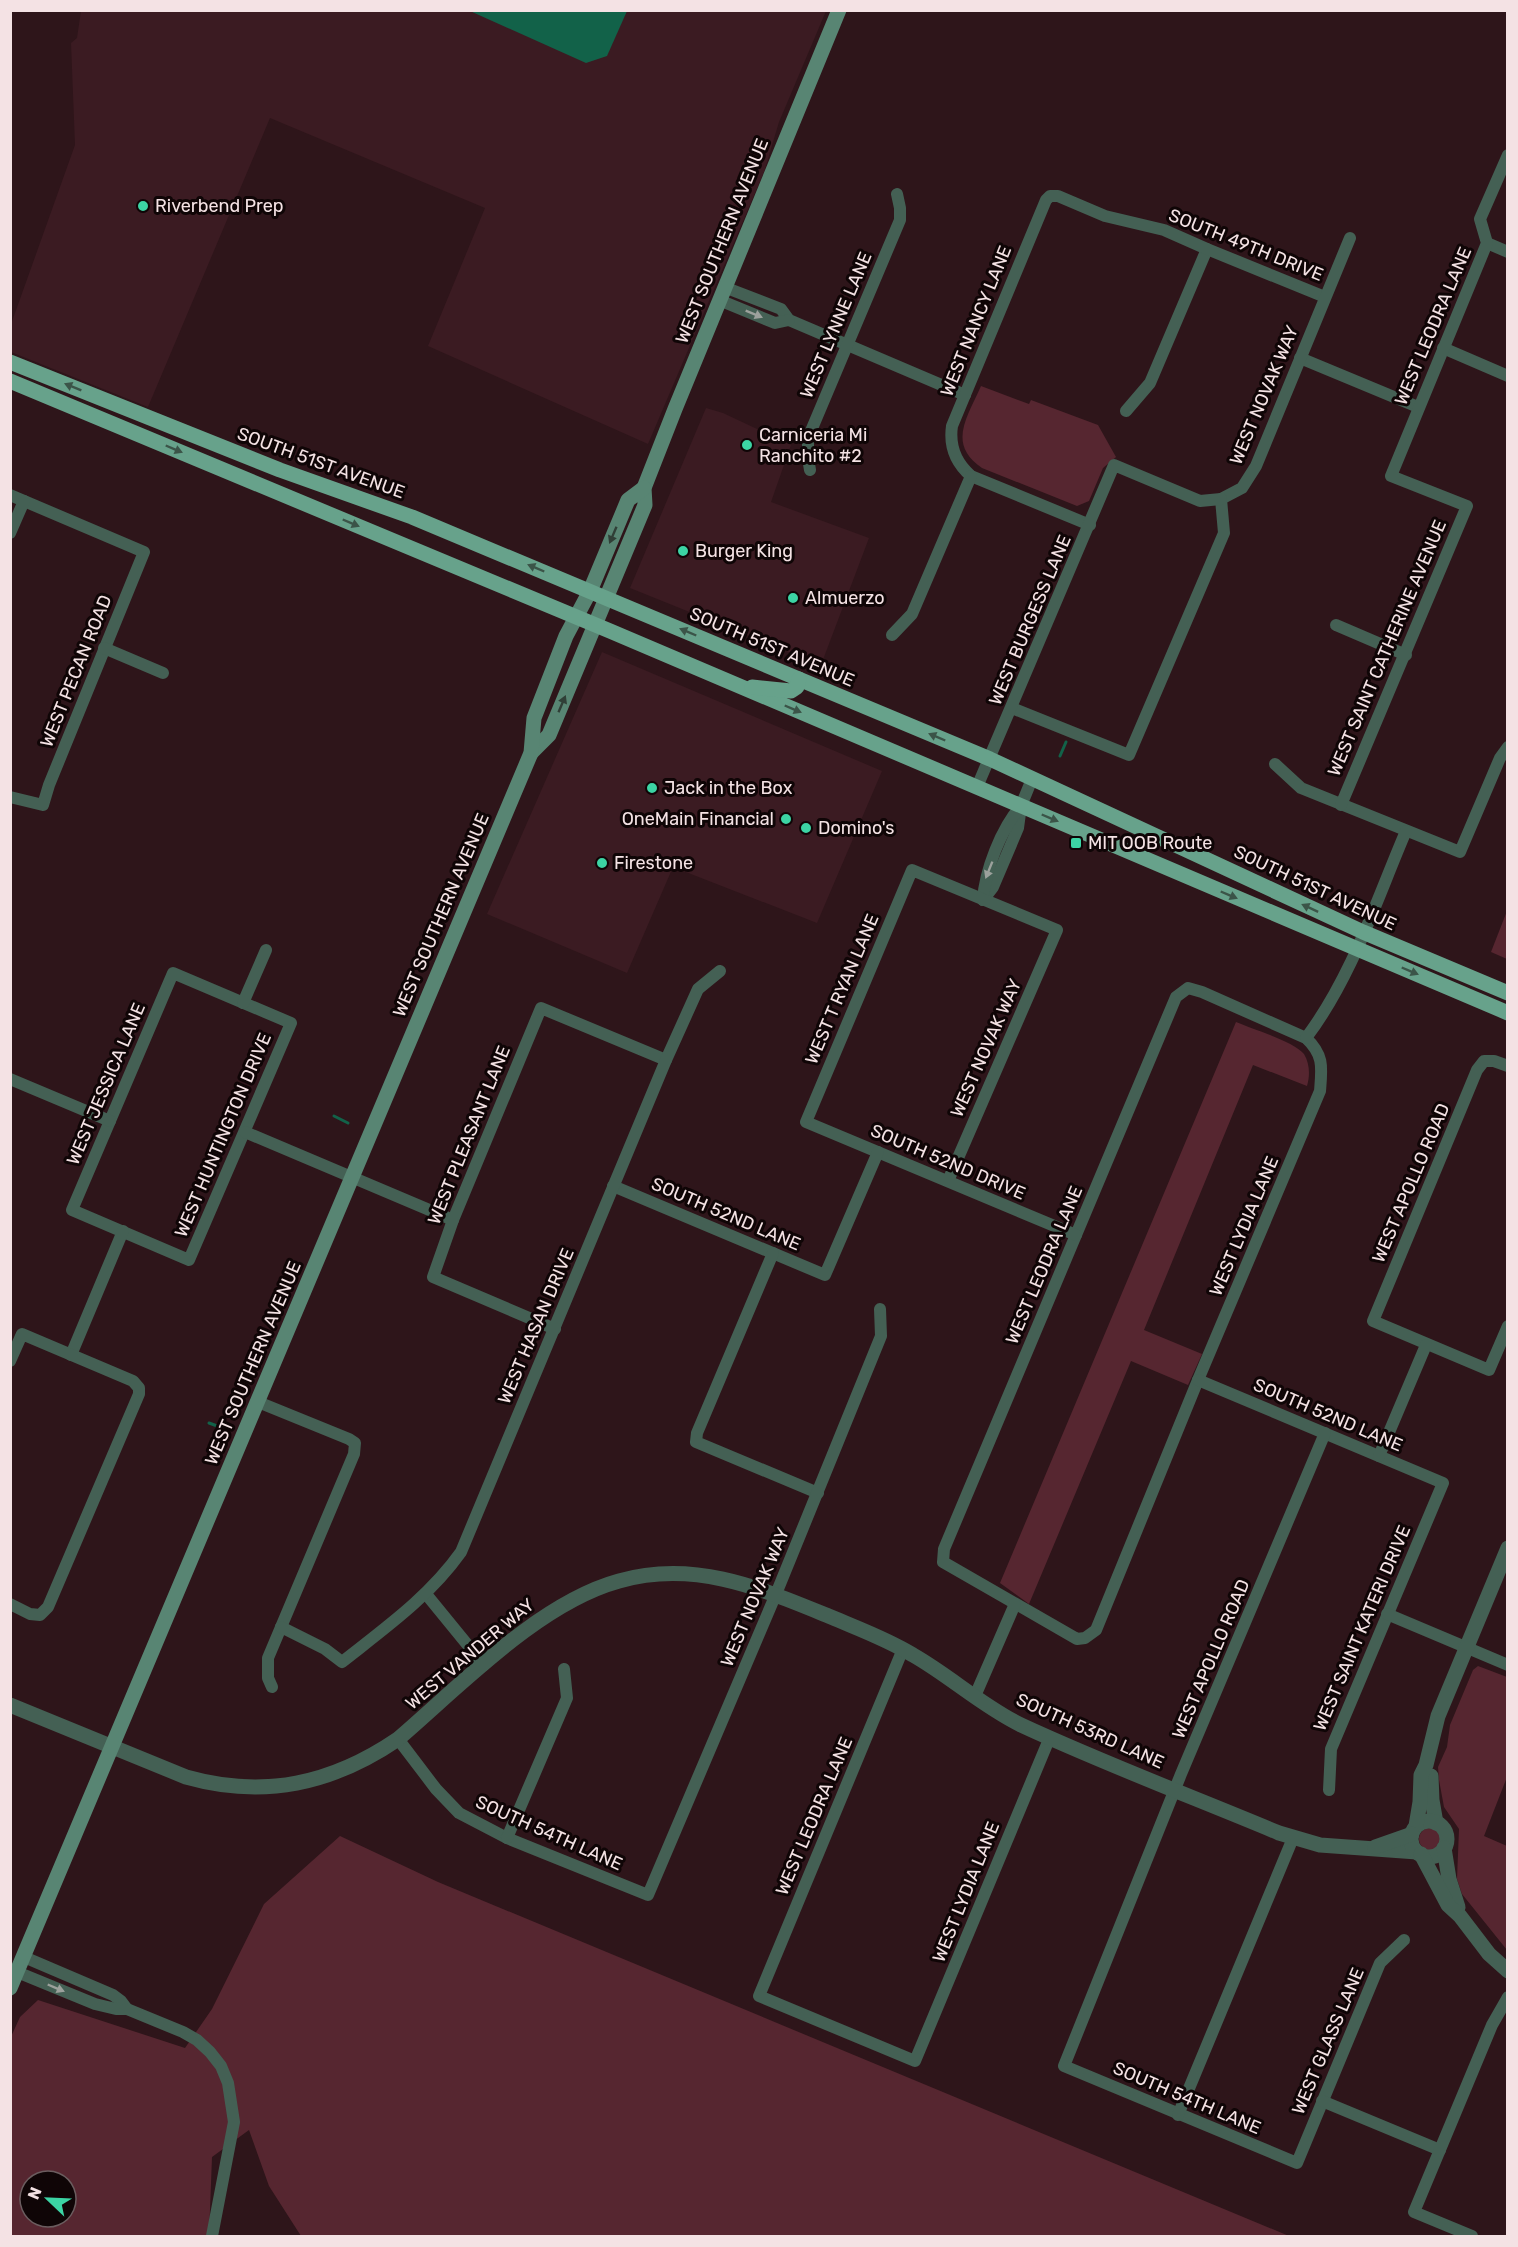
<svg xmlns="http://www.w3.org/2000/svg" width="1518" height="2247" viewBox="0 0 1518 2247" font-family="Rubik,sans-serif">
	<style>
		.built { fill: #3b1b22 }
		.green { fill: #562630; fill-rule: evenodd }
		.water { fill: #126249 }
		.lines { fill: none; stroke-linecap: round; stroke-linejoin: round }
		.stream { stroke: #126249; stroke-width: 3 }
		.minor { stroke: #446054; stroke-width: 12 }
		.tertiary { stroke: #446054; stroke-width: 15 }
		.secondary { stroke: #588573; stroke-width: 15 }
		.primary { stroke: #67a28b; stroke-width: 15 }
		.oneway { fill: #9ca19c }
		.oneway2 { fill: #3b5448 }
		.oneway3 { fill: #303f37 }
		.poi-dot { fill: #3cd4a4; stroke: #0f0506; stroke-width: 2 }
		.labels { text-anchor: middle; stroke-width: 6; stroke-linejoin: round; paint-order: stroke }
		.poi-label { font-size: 18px; fill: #f4e2e4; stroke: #0f0506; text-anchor: start }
		.street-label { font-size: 18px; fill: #f4e2e4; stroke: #0f0506 }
	</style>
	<rect width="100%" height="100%" fill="#2e151a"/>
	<g class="built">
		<polygon points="81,11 826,11 779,122 764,172 648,444 428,346 485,208 270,118 148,407 11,352 10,327 75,145 71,43 77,38"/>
		<polygon points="706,408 723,413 791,445 771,502 869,538 821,665 630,588"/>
		<polygon points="602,652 882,771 817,923 673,867 627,973 487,914"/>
	</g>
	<g class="green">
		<path d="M981 386 1029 404 1031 400 1098 425 1116 457 1103 468 1089 501 1077 506 982 468C947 444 967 418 981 386Z"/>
		<polygon points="1507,911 1507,959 1491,952"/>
		<path d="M1236 1022C1252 1029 1293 1041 1304 1054 1310 1064 1310 1076 1307 1086L1253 1065 1144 1330 1202 1354 1188 1385 1131 1361 1029 1604 1000 1583Z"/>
		<polygon points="1478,1666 1507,1677 1507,1777 1484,1836 1507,1846 1507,1950 1462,1894 1457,1879 1459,1829 1444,1807 1439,1780 1438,1767 1447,1747 1450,1725 1473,1670"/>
		<circle cx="1430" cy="1839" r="11"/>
		<path d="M340 1836 438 1882 1289 2236H301L269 2186 249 2130 212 2157 209 2236H11L10 2039 20 2017 38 2000 185 2048 212 2009 264 1904ZM30 2181H66V2217H30Z"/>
	</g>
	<polygon class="water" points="470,11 627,11 607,56 586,63"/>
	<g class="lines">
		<g class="stream">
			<polyline points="1060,756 1066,742"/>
			<polyline points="334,1116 348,1123"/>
			<polyline points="209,1423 220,1427"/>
		</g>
		<g class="minor">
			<polyline points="1487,243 1508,252"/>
			<polyline points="724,287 781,309 789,320 965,395"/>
			<polyline points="719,300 775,323 789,320"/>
			<polyline points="1443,348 1508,376"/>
			<polyline points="1300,358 1418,407"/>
			<polyline points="1126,411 1150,383 1207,249"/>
			<polyline points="810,470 808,458 808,438 900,220 900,208 897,194"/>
			<polyline points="10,495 144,552 49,785 43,805 10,797"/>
			<path d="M1090 525 971 476C956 463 949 447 952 426L1046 200 1050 196H1058L1105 216 1164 230 1207 249 1325 297"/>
			<polyline points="10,533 24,501"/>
			<polyline points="1336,625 1406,655"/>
			<polyline points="892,635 912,614 971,476"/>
			<polyline points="104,648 163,673"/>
			<polyline points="1012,708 1129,755 1224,533 1221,499 1242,488 1256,466 1350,238"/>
			<polyline points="1275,764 1301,788 1460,852 1500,758 1508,747"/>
			<polyline points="977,787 1114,465 1200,501 1221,499"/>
			<polyline points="1341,805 1467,506 1391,476 1487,243 1480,219 1508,155"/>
			<polyline points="983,900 993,887 1018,828 1021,806 1032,779"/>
			<path d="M983 900C985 870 1001 829 1021 806"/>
			<polygon points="173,973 291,1023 189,1260 72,1210"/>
			<path d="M1188 988 1202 992 1306 1038C1324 1055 1322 1067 1320 1091L1198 1380 1096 1630 1085 1638 1077 1639 943 1562 944 1549 1176 997Z"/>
			<polyline points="243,1003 266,950"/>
			<path d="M1306 1038C1352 977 1376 901 1406 831"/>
			<polyline points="1508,1066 1494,1061 1484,1061 1477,1070 1373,1321 1489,1370 1508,1326"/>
			<polyline points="10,1079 110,1121"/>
			<polyline points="245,1132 453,1220"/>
			<polyline points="948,1181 1057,930 912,870 806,1122 1076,1235"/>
			<polyline points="613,1186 825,1275 878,1152"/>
			<polyline points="773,1253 697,1433 696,1442 818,1493"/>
			<polyline points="555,1329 433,1277 453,1220 541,1008 666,1060"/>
			<polyline points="71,1355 123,1231"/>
			<polyline points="10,1361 22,1334 133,1381 139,1388 139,1394 48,1607 40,1615 30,1614 10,1604"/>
			<polyline points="1198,1380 1443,1483 1331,1749 1329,1790"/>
			<polyline points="258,1402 349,1439 355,1443 354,1454 268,1658 268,1678 272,1687"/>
			<polyline points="1325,1433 1181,1774 1064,2066 1297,2163 1380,1963 1404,1940"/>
			<polyline points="1379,1456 1426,1345"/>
			<polyline points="426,1594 484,1665"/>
			<polyline points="1387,1614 1508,1665"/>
			<path d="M281 1627 325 1649 342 1662C385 1628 429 1597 461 1552L666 1060 698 989 720 971"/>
			<polyline points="903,1649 759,1996 915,2061 1050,1737"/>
			<polyline points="975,1696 1015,1604"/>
			<polyline points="398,1739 436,1789 459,1813 507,1838 648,1895 776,1594 881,1336 880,1309"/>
			<polyline points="507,1838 567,1698 564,1669"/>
			<polyline points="24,1957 113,1995 121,2001 127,2009"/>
			<polyline points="17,1972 95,2004 116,2009 127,2009 183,2032 197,2040 210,2052 221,2066 228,2083 234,2122 212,2236"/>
			<polyline points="1322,2101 1440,2150"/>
			<polyline points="1178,2115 1293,1838"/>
			<polyline points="1472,2236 1414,2212 1492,2025 1508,1997"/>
		</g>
		<g class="tertiary">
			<path d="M10 1705 186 1777C264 1799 332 1784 398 1739 461 1685 539 1603 619 1581 695 1559 762 1589 831 1617 859 1629 887 1639 913 1655 950 1676 982 1706 1021 1725 1105 1764 1193 1797 1279 1833L1320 1845 1417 1852"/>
			<polyline points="1431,1776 1432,1800 1436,1823"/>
			<circle cx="1429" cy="1839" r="18"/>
			<polyline points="1416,1826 1420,1802 1421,1775 1426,1765 1438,1716 1508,1548"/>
			<polyline points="1375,1847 1412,1834"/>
			<polyline points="1444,1848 1449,1879 1458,1907"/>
			<polyline points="1421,1854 1448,1905 1460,1916 1489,1954 1508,1971"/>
		</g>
		<g class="secondary">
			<polyline points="531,753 549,735 645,505 644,488 675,409 839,10"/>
			<polyline points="10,1988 531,753 534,718 566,636 590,591 628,500 644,488"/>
		</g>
		<g class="primary">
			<polyline points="10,362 280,470 412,517 990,759 1363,932 1508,993"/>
			<polyline points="10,381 610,631 1508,1013"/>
			<polyline points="752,687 791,691 797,687 799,679"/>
		</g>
	</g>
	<defs><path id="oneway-solid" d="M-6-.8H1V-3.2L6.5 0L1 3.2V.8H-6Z" transform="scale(1.5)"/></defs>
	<g class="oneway">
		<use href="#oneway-solid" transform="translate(754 314) rotate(22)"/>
		<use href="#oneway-solid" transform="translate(989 870) rotate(112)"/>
		<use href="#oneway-solid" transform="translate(56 1988) rotate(23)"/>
	</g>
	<g class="oneway2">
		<use href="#oneway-solid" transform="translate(73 387) rotate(-158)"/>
		<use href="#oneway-solid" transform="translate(174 449) rotate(23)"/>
		<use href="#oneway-solid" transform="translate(351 523) rotate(23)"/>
		<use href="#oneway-solid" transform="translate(536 568) rotate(-157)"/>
		<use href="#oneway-solid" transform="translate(688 632) rotate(-157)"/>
		<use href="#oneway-solid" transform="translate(793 709) rotate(23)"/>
		<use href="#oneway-solid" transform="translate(937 737) rotate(-157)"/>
		<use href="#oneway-solid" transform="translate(1050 818) rotate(23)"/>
		<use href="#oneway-solid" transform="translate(1229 895) rotate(23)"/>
		<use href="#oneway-solid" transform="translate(1310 908) rotate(-155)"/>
		<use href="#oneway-solid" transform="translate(1410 971) rotate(23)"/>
	</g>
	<g class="oneway3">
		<use href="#oneway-solid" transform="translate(613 535) rotate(113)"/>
		<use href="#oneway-solid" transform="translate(562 704) rotate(-67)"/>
	</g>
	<g class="poi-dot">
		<circle cx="143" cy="206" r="6"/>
		<circle cx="747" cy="445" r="6"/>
		<circle cx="683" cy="551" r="6"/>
		<circle cx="793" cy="598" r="6"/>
		<circle cx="652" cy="788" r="6"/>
		<circle cx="786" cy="819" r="6"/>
		<circle cx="806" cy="828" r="6"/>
		<rect x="1070" y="837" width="12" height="12" rx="3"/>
		<circle cx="602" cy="863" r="6"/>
	</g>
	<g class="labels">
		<g class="poi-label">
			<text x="155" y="212">Riverbend Prep</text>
			<text x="759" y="441">Carniceria Mi<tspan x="759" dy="21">Ranchito #2</tspan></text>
			<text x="695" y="557">Burger King</text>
			<text x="805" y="604">Almuerzo</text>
			<text x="664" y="794">Jack in the Box</text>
			<text x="774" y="825" text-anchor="end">OneMain Financial</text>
			<text x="818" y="834">Domino's</text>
			<text x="1088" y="849">MIT OOB Route</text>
			<text x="614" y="869">Firestone</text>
		</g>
		<g class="street-label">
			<text transform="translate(722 241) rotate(-68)" y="6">WEST SOUTHERN AVENUE</text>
			<text transform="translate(1246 245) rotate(22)" y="6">SOUTH 49TH DRIVE</text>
			<text transform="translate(976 321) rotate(-68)" y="6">WEST NANCY LANE</text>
			<text transform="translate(836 325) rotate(-67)" y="6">WEST LYNNE LANE</text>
			<text transform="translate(1433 326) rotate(-67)" y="6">WEST LEODRA LANE</text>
			<text transform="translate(1264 395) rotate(-67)" y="6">WEST NOVAK WAY</text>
			<text transform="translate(321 463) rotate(20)" y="6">SOUTH 51ST AVENUE</text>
			<text transform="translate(1030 620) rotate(-67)" y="6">WEST BURGESS LANE</text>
			<text transform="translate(772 647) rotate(23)" y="6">SOUTH 51ST AVENUE</text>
			<text transform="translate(1387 648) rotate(-67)" y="6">WEST SAINT CATHERINE AVENUE</text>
			<text transform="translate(76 671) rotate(-68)" y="6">WEST PECAN ROAD</text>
			<text transform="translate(1315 888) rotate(25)" y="6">SOUTH 51ST AVENUE</text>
			<text transform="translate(441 915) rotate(-67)" y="6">WEST SOUTHERN AVENUE</text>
			<text transform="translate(842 989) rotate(-67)" y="6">WEST T RYAN LANE</text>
			<text transform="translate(986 1048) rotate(-66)" y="6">WEST NOVAK WAY</text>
			<text transform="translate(106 1084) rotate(-67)" y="6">WEST JESSICA LANE</text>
			<text transform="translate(223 1135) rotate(-67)" y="6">WEST HUNTINGTON DRIVE</text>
			<text transform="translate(469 1135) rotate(-68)" y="6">WEST PLEASANT LANE</text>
			<text transform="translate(948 1162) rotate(23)" y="6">SOUTH 52ND DRIVE</text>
			<text transform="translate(1411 1183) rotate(-67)" y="6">WEST APOLLO ROAD</text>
			<text transform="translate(726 1214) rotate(23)" y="6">SOUTH 52ND LANE</text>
			<text transform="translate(1244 1226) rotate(-67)" y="6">WEST LYDIA LANE</text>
			<text transform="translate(1044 1265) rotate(-67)" y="6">WEST LEODRA LANE</text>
			<text transform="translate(536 1326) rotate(-67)" y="6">WEST HASAN DRIVE</text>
			<text transform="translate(253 1363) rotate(-67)" y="6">WEST SOUTHERN AVENUE</text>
			<text transform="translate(1328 1415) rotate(23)" y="6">SOUTH 52ND LANE</text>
			<text transform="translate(755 1597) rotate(-67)" y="6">WEST NOVAK WAY</text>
			<text transform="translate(1362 1628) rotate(-67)" y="6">WEST SAINT KATERI DRIVE</text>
			<text transform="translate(470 1654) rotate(-40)" y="6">WEST VANDER WAY</text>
			<text transform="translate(1211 1659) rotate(-67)" y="6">WEST APOLLO ROAD</text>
			<text transform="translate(1090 1731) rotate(24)" y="6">SOUTH 53RD LANE</text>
			<text transform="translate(814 1816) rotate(-67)" y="6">WEST LEODRA LANE</text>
			<text transform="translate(549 1833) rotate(24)" y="6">SOUTH 54TH LANE</text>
			<text transform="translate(966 1892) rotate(-68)" y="6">WEST LYDIA LANE</text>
			<text transform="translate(1328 2041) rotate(-67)" y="6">WEST GLASS LANE</text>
			<text transform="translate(1187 2098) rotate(23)" y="6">SOUTH 54TH LANE</text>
		</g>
	</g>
	<rect width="1518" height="2247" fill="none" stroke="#f4e2e4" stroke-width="24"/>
	<g transform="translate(48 2199) rotate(293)"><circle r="28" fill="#0f0506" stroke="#6b5d5f" stroke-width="1.5"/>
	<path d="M0-4.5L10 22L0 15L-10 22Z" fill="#3cd4a4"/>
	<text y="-9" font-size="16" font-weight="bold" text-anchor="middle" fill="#f4e2e4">N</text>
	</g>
</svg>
